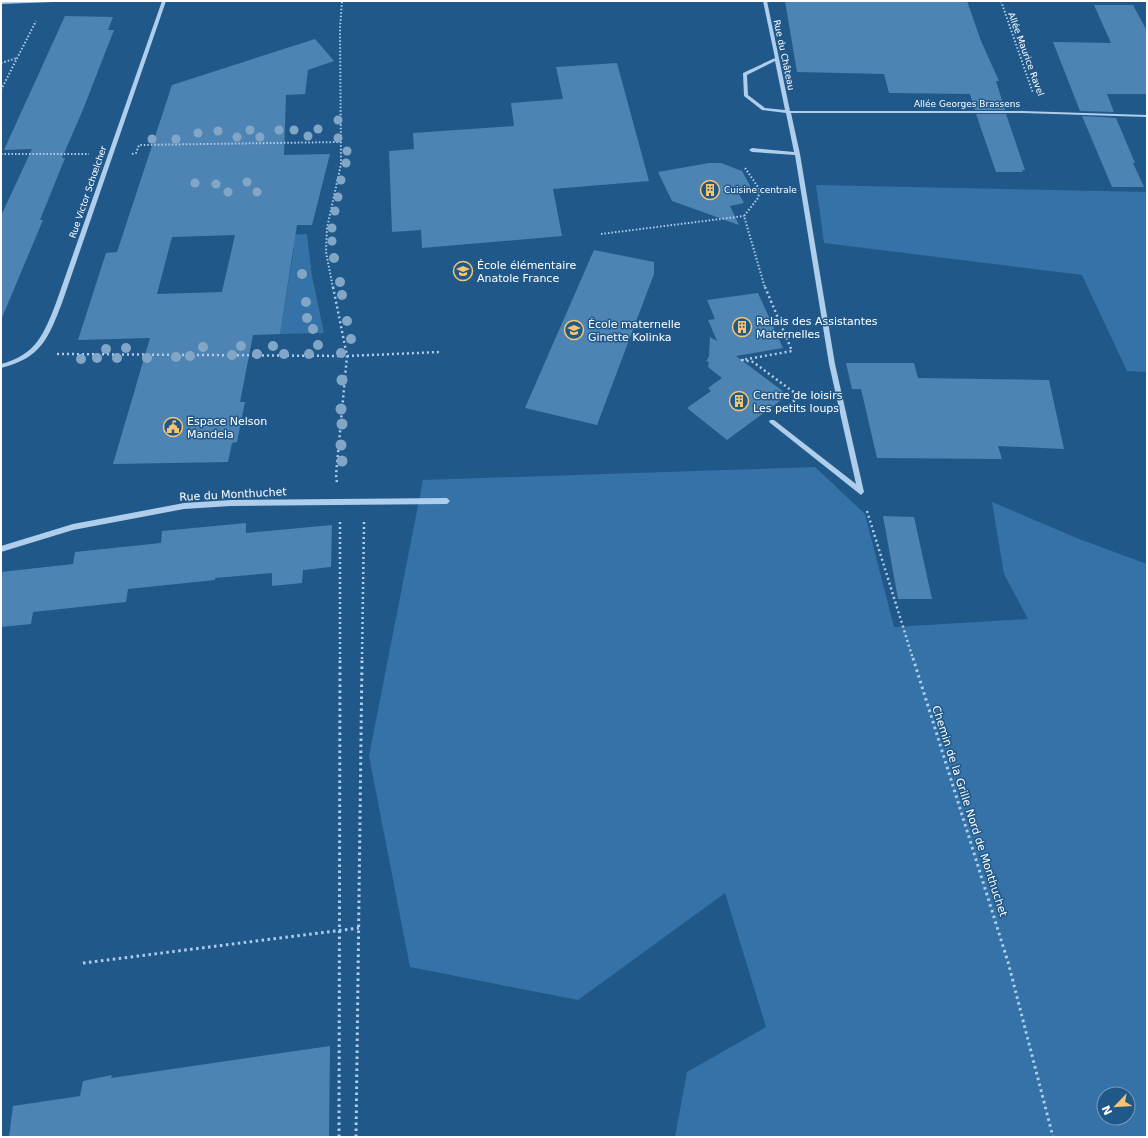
<svg xmlns="http://www.w3.org/2000/svg" width="1148" height="1138" viewBox="0 0 1148 1138" font-family="'DejaVu Sans',sans-serif">
	<style>
		.green { fill: #3572a7; fill-rule: evenodd }
		.building { fill: #4e84b3; fill-rule: evenodd }
		.lines { fill: none; stroke-linecap: round; stroke-linejoin: round }
		.path-far2 { stroke: #aeceeb; stroke-width: 2; stroke-dasharray: 1.5 2; stroke-linecap: butt }
		.path-far1 { stroke: #aeceeb; stroke-width: 2.5; stroke-dasharray: 2 3; stroke-linecap: butt }
		.path { stroke: #aeceeb; stroke-width: 3; stroke-dasharray: 2.5 3.5; stroke-linecap: butt }
		.minor { fill: #aeceeb; fill-rule: evenodd }
		.tree { fill: #82a7c6 }
		.labels { text-anchor: middle; stroke-width: 3; stroke-linejoin: round; paint-order: stroke }
		.far-street-label { font-size: 9px; fill: #fff; stroke: #21588a }
		.far-poi-label { font-size: 9px; fill: #fff; stroke: #21588a; text-anchor: start }
		.poi-label { font-size: 11px; fill: #fff; stroke: #21588a; text-anchor: start }
		.street-label { font-size: 11px; fill: #fff; stroke: #21588a }
	</style>
	<rect width="100%" height="100%" fill="#21588a"/>
	<g class="green">
		<polygon points="816,185 1147,192 1147,372 1127,371 1082,275 824,243"/>
		<polygon points="307,234 312,276 324,333 280,334 294,248 265,249 267,236"/>
		<path d="M815 467 865 514 894 627 1028 619 1004 574 992 502 1079 539 1147 564V1137H675L687 1072 766 1027 725 893 578 1000 410 967 369 756 423 480ZM1104 1094H1128V1118H1104Z"/>
	</g>
	<g class="building">
		<polygon points="785,1 967,1 981,41 999,81 996,81 1005,110 975,110 970,94 889,93 884,74 797,72"/>
		<polygon points="1094,5 1133,5 1147,31 1147,94 1107,94 1114,112 1080,111 1053,42 1111,43"/>
		<polygon points="65,16 113,17 108,30 114,30 82,112 62,158 65,158 40,220 43,220 1,320 1,216 32,149 4,150"/>
		<path d="M315 39 334 61 308 70 305 94 286 95 284 155 330 154 312 225H297L280 334 253 335 240 402H245L237 442 232 443 228 462 113 464 150 338 78 340 106 253 117 252 172 85ZM235 235 222 292 157 294 172 237Z"/>
		<polygon points="617,63 649,181 553,189 562,236 422,248 421,230 392,232 389,151 414,149 413,133 514,126 511,103 563,99 556,67"/>
		<polygon points="976,114 1006,114 1025,170 1022,170 1023,172 996,172"/>
		<polygon points="1082,116 1116,118 1135,163 1133,163 1144,187 1112,187"/>
		<polygon points="709,163 721,163 742,171 753,191 739,194 744,203 730,206 739,225 672,201 658,172"/>
		<polygon points="594,250 654,262 654,274 597,425 525,408"/>
		<polygon points="758,293 783,348 736,356 788,395 727,440 687,408 711,391 708,388 722,378 708,367 709,361 706,362 709,356 710,337 717,341 708,320 715,319 707,300"/>
		<polygon points="846,363 914,363 918,378 1049,380 1064,449 998,446 1002,459 877,458 861,389 852,389"/>
		<polygon points="883,516 914,517 932,599 898,599"/>
		<polygon points="246,523 246,533 332,525 331,567 303,570 302,583 272,586 272,573 215,578 215,580 128,589 126,602 33,612 31,624 1,627 1,572 73,564 75,552 161,543 162,531"/>
		<polygon points="330,1046 329,1137 9,1137 13,1106 80,1096 83,1081 112,1075 111,1078"/>
	</g>
	<g class="lines">
		<g class="path-far2">
			<polyline points="1001,1 1033,93"/>
			<polyline points="1,63 17,58"/>
			<polyline points="1,90 36,21"/>
			<polyline points="1,154 89,154"/>
			<polyline points="132,154 136,153 139,145 341,142"/>
			<polyline points="745,168 760,190 758,198 744,216 765,288"/>
			<polyline points="601,234 744,216"/>
			<polyline points="333,288 326,252 327,228 341,164 340,28 342,1"/>
		</g>
		<g class="path-far1">
			<polyline points="333,287 347,356 336,475 337,483"/>
			<polyline points="765,287 792,351 742,360 753,362 799,396 787,408"/>
			<polyline points="57,354 347,356 440,352"/>
			<polyline points="867,511 913,659"/>
			<polyline points="340,659 340,522"/>
			<polyline points="362,659 364,522"/>
		</g>
		<g class="path">
			<polyline points="913,658 1008,962 1053,1137"/>
			<polyline points="83,963 359,928"/>
			<polyline points="339,1137 340,658"/>
			<polyline points="356,1137 362,658"/>
		</g>
		<g class="minor">
			<polygon points="18,1 55,1 53,2 1,4 1,2"/>
			<path d="M162 1H166L62 303C48 339 41 358 1 368V364C36 355 44 334 56 303Z"/>
			<path d="M763 1H767L790 111H1023L1147 115V117L1023 113H791L800 154 835 364 864 492 861 495 769 422 770 420H774L856 484 829 364 795 155 752 152 749 150 752 148 794 152 786 113 762 110 744 96 743 73 775 58ZM775 61 785 110 765 108 748 95 747 75Z"/>
			<polygon points="447,498 450,501 447,504 231,506 184,509 73,530 1,552 1,546 73,524 184,503 231,500"/>
		</g>
	</g>
	<g class="tree">
		<circle cx="338" cy="120" r="4.5"/>
		<circle cx="318" cy="129" r="4.5"/>
		<circle cx="250" cy="130" r="4.5"/>
		<circle cx="279" cy="130" r="4.5"/>
		<circle cx="294" cy="130" r="4.5"/>
		<circle cx="218" cy="131" r="4.5"/>
		<circle cx="198" cy="133" r="4.5"/>
		<circle cx="308" cy="136" r="4.5"/>
		<circle cx="237" cy="137" r="4.5"/>
		<circle cx="260" cy="137" r="4.5"/>
		<circle cx="338" cy="138" r="4.5"/>
		<circle cx="152" cy="139" r="4.5"/>
		<circle cx="176" cy="139" r="4.5"/>
		<circle cx="347" cy="151" r="4.5"/>
		<circle cx="346" cy="163" r="4.5"/>
		<circle cx="341" cy="180" r="4.5"/>
		<circle cx="247" cy="182" r="4.5"/>
		<circle cx="195" cy="183" r="4.5"/>
		<circle cx="216" cy="184" r="4.5"/>
		<circle cx="228" cy="192" r="4.5"/>
		<circle cx="257" cy="192" r="4.5"/>
		<circle cx="338" cy="197" r="4.5"/>
		<circle cx="335" cy="211" r="4.5"/>
		<circle cx="332" cy="228" r="4.5"/>
		<circle cx="332" cy="241" r="4.5"/>
		<circle cx="334" cy="258" r="5"/>
		<circle cx="302" cy="274" r="5"/>
		<circle cx="340" cy="282" r="5"/>
		<circle cx="342" cy="295" r="5"/>
		<circle cx="306" cy="302" r="5"/>
		<circle cx="307" cy="318" r="5"/>
		<circle cx="347" cy="321" r="5"/>
		<circle cx="313" cy="329" r="5"/>
		<circle cx="351" cy="339" r="5"/>
		<circle cx="318" cy="345" r="5"/>
		<circle cx="241" cy="346" r="5"/>
		<circle cx="273" cy="346" r="5"/>
		<circle cx="203" cy="347" r="5"/>
		<circle cx="126" cy="348" r="5"/>
		<circle cx="106" cy="349" r="5"/>
		<circle cx="341" cy="353" r="5"/>
		<circle cx="257" cy="354" r="5"/>
		<circle cx="284" cy="354" r="5"/>
		<circle cx="309" cy="354" r="5"/>
		<circle cx="232" cy="355" r="5"/>
		<circle cx="190" cy="356" r="5"/>
		<circle cx="176" cy="357" r="5"/>
		<circle cx="97" cy="358" r="5"/>
		<circle cx="117" cy="358" r="5"/>
		<circle cx="147" cy="358" r="5"/>
		<circle cx="81" cy="359" r="5"/>
		<circle cx="342" cy="380" r="5.5"/>
		<circle cx="341" cy="409" r="5.5"/>
		<circle cx="342" cy="424" r="5.5"/>
		<circle cx="341" cy="445" r="5.5"/>
		<circle cx="342" cy="461" r="5.5"/>
	</g>
	<defs>
		<g id="building-ring" transform="scale(1)"><circle r="9.5" fill="#21588a" stroke="#f7c46f" stroke-width="1.5"/><path d="M-4-6H4V6H1V3H-1V6H-4ZM-2.5-4.3h1.7v1.8h-1.7ZM.8-4.3h1.7v1.8H.8ZM-2.5-1h1.7V.8h-1.7ZM.8-1h1.7V.8H.8Z" fill="#f7c46f"/></g>
		<g id="school-ring" transform="scale(1)"><circle r="9.5" fill="#21588a" stroke="#f7c46f" stroke-width="1.5"/><path d="M0-5L7-2L0 1L-7-2ZM-4 1L0 2.5L4 1V4Q0 6-4 4Z" fill="#f7c46f"/></g>
		<g id="civic-ring" transform="scale(1)"><circle r="9.5" fill="#21588a" stroke="#f7c46f" stroke-width="1.5"/><path d="M-.6-6.5H3V-4.5H.6V-3L4-1V1h2V6H-6V1h2V-1L-.6-3ZM-1.2 2.5V6h2.4V2.5Z" fill="#f7c46f"/></g>
	</defs>
	<g fill-rule="evenodd">
		<use href="#building-ring" x="710" y="190"/>
		<use href="#school-ring" x="463" y="271"/>
		<use href="#building-ring" x="742" y="327"/>
		<use href="#school-ring" x="574" y="330"/>
		<use href="#building-ring" x="739" y="401"/>
		<use href="#civic-ring" x="173" y="427"/>
	</g>
	<g class="labels">
		<g class="far-street-label">
			<text transform="translate(1026 54) rotate(70)" y="3">Allée Maurice Ravel</text>
			<text transform="translate(784 55) rotate(78)" y="3">Rue du Château</text>
			<text x="967" y="107">Allée Georges Brassens</text>
			<text transform="translate(88 192) rotate(-71)" y="3">Rue Victor Schœlcher</text>
		</g>
		<g class="far-poi-label">
			<text x="724" y="193">Cuisine centrale</text>
		</g>
		<g class="poi-label">
			<text x="477" y="269">École élémentaire<tspan x="477" dy="13">Anatole France</tspan></text>
			<text x="756" y="325">Relais des Assistantes<tspan x="756" dy="13">Maternelles</tspan></text>
			<text x="588" y="328">École maternelle<tspan x="588" dy="13">Ginette Kolinka</tspan></text>
			<text x="753" y="399">Centre de loisirs<tspan x="753" dy="13">Les petits loups</tspan></text>
			<text x="187" y="425">Espace Nelson<tspan x="187" dy="13">Mandela</tspan></text>
		</g>
		<g class="street-label">
			<text transform="translate(233 494) rotate(-3)" y="4">Rue du Monthuchet</text>
			<text transform="translate(970 811) rotate(72)" y="4">Chemin de la Grille Nord de Monthuchet</text>
		</g>
	</g>
	<rect width="1148" height="1138" fill="none" stroke="#ffffff" stroke-width="4"/>
	<g transform="translate(1116 1106) rotate(245)"><circle r="19" fill="#21588a" stroke="#7a9bb9"/>
	<path d="M0-3L7 15L0 10L-7 15Z" fill="#f7c46f"/>
	<text y="-6" font-size="11" font-weight="bold" text-anchor="middle" fill="#ffffff">N</text>
	</g>
</svg>
